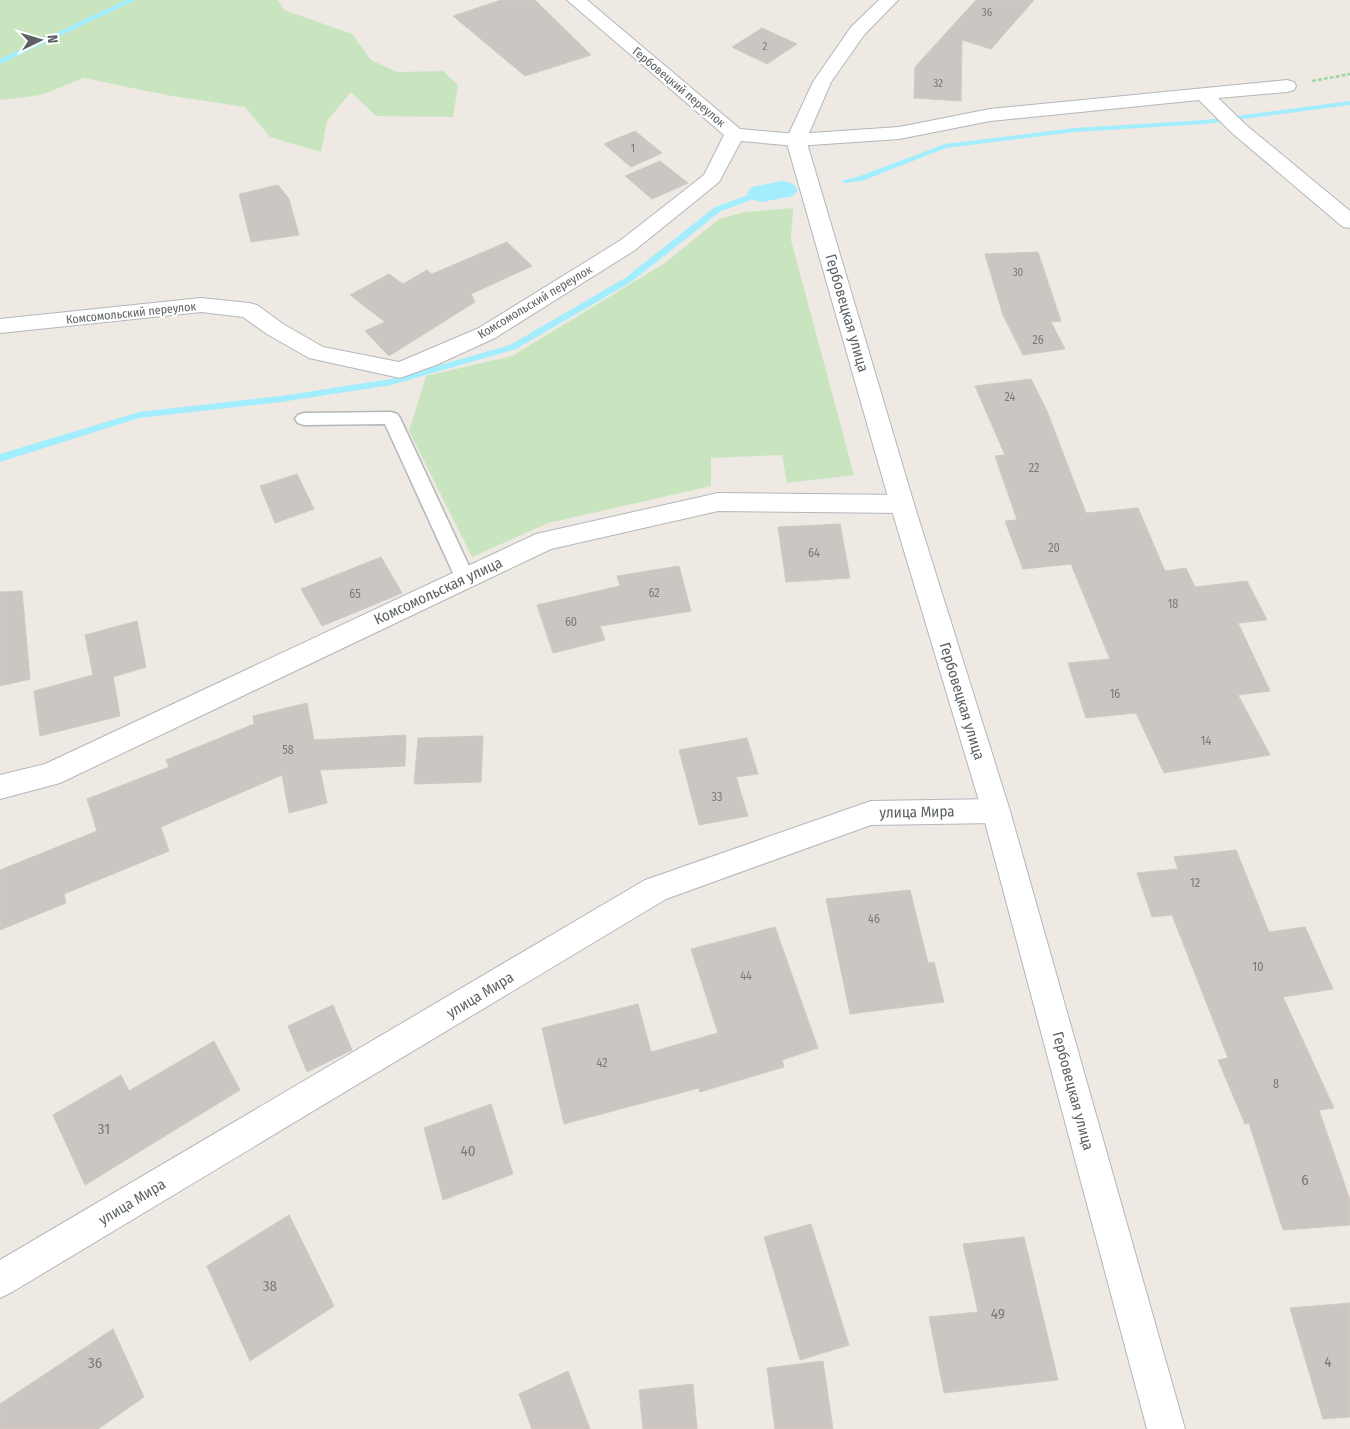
<svg xmlns="http://www.w3.org/2000/svg" width="1350" height="1429" viewBox="0 0 1350 1429" font-family="'Fira Sans Condensed',sans-serif">
	<style>
		.green { fill: #c9e5bf }
		.lines { fill: none; stroke-linecap: round; stroke-linejoin: round }
		.stream { fill: #a2eefe; fill-rule: evenodd }
		.canal { fill: #a2eefe; fill-rule: evenodd }
		.building { fill: #cbc6c2; stroke: #d2c9c1 }
		.service-casing { stroke: #b4b7ba; stroke-width: 3 }
		.minor-casing { stroke: #b4b7ba; stroke-width: 2 }
		.tertiary-casing { stroke: #b4b7ba; stroke-width: 2 }
		.path { stroke: #a3d7a3; stroke-width: 2.5; stroke-dasharray: 4 2; stroke-linecap: butt }
		.service { fill: #fff; fill-rule: evenodd }
		.minor { fill: #fff; fill-rule: evenodd }
		.tertiary { fill: #fff; fill-rule: evenodd }
		.labels { text-anchor: middle; stroke-width: 4; stroke-linejoin: round; paint-order: stroke }
		.far-number-label { font-size: 11px; fill: #777a7c }
		.far-street-label { font-size: 12px; fill: #5b6164; stroke: #fff }
		.number-label { font-size: 12px; fill: #777a7c }
		.street-label { font-size: 15px; fill: #5b6164; stroke: #fff }
		.near-number-label { font-size: 15px; fill: #777a7c }
	</style>
	<rect width="100%" height="100%" fill="#eee9e3"/>
	<g class="green">
		<polygon points="0,0 278,0 284,10 352,34 371,60 397,72 443,71 458,85 453,117 376,116 351,92 327,121 321,152 270,137 245,107 166,95 84,78 41,95 0,100"/>
		<polygon points="793,208 791,240 854,475 787,483 782,455 711,458 711,486 548,523 472,557 409,431 426,376 512,356 665,263 719,219 745,212"/>
	</g>
	<g class="lines">
		<g class="stream">
			<polygon points="126,0 136,0 0,64 0,59"/>
			<polygon points="1350,101 1350,105 1205,124 1075,132 946,148 862,181 845,183 841,181 857,177 945,144 1075,128 1205,120"/>
			<polygon points="762,190 766,193 765,195 721,211 631,282 516,349 391,385 281,402 139,418 0,462 0,454 139,412 281,396 391,379 510,345 625,278 715,207"/>
		</g>
		<polygon class="canal" points="783,181 793,184 798,190 793,196 762,202 752,199 747,193 752,187"/>
	</g>
	<g class="building">
		<polygon points="501,0 535,0 591,55 525,76 453,16"/>
		<polygon points="976,0 1034,0 991,49 962,40 961,101 914,98 915,67"/>
		<polygon points="762,28 797,44 767,64 732,47"/>
		<polygon points="635,131 662,153 631,167 604,144"/>
		<polygon points="660,161 688,183 652,199 625,176"/>
		<polygon points="278,185 289,199 299,235 251,242 239,194"/>
		<polygon points="507,242 532,266 471,294 475,302 389,356 365,331 385,322 350,295 389,274 403,284 427,270 432,274"/>
		<polygon points="1038,252 1061,321 1051,322 1065,349 1023,355 1003,315 985,254"/>
		<polygon points="1031,379 1047,411 1086,513 1138,508 1165,571 1186,568 1195,587 1247,581 1267,620 1238,623 1270,691 1238,695 1270,755 1164,773 1136,713 1086,718 1068,663 1110,659 1071,564 1023,569 1005,521 1017,520 995,456 1005,455 975,386"/>
		<polygon points="297,474 314,509 275,523 260,486"/>
		<polygon points="840,524 850,578 786,582 778,527"/>
		<polygon points="381,557 402,593 322,626 301,589"/>
		<polygon points="679,566 691,611 600,626 605,640 553,653 537,605 620,586 617,576"/>
		<polygon points="22,591 30,679 0,686 0,592"/>
		<polygon points="137,621 146,667 113,677 120,716 40,736 34,691 93,675 85,635"/>
		<polygon points="307,703 314,740 406,735 405,766 320,770 327,803 289,813 282,775 161,827 169,851 64,894 66,903 0,930 0,870 97,831 87,799 169,767 166,760 254,724 253,716"/>
		<polygon points="483,736 481,782 414,784 418,738"/>
		<polygon points="747,738 758,774 736,777 748,816 699,825 679,750"/>
		<polygon points="1236,850 1269,932 1305,927 1333,989 1283,997 1334,1108 1319,1110 1350,1200 1350,1225 1283,1230 1249,1123 1245,1124 1218,1060 1228,1058 1172,915 1152,917 1137,873 1178,869 1174,857"/>
		<polygon points="910,890 928,963 934,962 944,1002 850,1014 826,899"/>
		<polygon points="775,927 818,1048 782,1060 784,1067 700,1092 699,1088 564,1124 542,1028 638,1004 651,1052 718,1033 691,949"/>
		<polygon points="333,1005 352,1050 307,1072 288,1026"/>
		<polygon points="214,1041 240,1090 85,1185 53,1115 121,1075 129,1091"/>
		<polygon points="491,1104 513,1174 443,1200 424,1128"/>
		<polygon points="289,1215 334,1306 250,1361 207,1266"/>
		<polygon points="811,1224 849,1345 800,1360 764,1237"/>
		<polygon points="1024,1237 1058,1380 944,1393 929,1317 978,1312 963,1244"/>
		<polygon points="1350,1303 1350,1417 1323,1419 1290,1308"/>
		<polygon points="113,1329 144,1397 98,1429 0,1429 0,1404"/>
		<polygon points="823,1361 833,1429 775,1429 767,1368"/>
		<polygon points="568,1371 590,1429 532,1429 519,1394"/>
		<polygon points="693,1384 697,1429 643,1429 639,1390"/>
	</g>
	<g class="lines">
		<g class="service-casing">
			<polygon id="service" points="391,412 397,414 400,418 475,579 472,584 465,587 458,584 385,424 304,425 298,423 295,419 298,415 304,413"/>
		</g>
		<g class="minor-casing">
			<g id="minor">
				<polygon points="567,0 587,0 740,129 796,134 899,127 990,109 1287,80 1294,82 1296,86 1294,90 1287,92 1218,98 1246,125 1350,211 1350,228 1343,227 1232,133 1199,100 990,121 899,139 796,146 741,141 719,182 635,250 495,338 436,365 400,378 309,358 267,334 243,317 201,312 0,333 0,319 201,298 249,303 257,305 283,324 323,347 399,362 479,328 621,240 704,175 724,135"/>
				<polygon points="718,493 902,495 911,498 914,504 911,510 902,513 718,511 551,549 60,783 0,799 0,775 45,764 536,534"/>
				<polygon points="996,799 1006,802 1010,811 1006,820 996,823 871,825 666,899 12,1292 0,1298 0,1260 645,880 871,801"/>
			</g>
		</g>
		<g class="tertiary-casing">
			<polygon id="tertiary" points="879,0 898,0 864,35 831,82 806,140 914,504 1010,811 1185,1429 1147,1429 982,811 890,504 786,140 813,82 851,27"/>
		</g>
		<polyline class="path" points="1312,81 1350,74"/>
		<use href="#service" class="service"/>
		<use href="#minor" class="minor"/>
		<use href="#tertiary" class="tertiary"/>
	</g>
	<g class="labels">
		<g class="far-number-label">
			<text x="987" y="16">36</text>
			<text x="765" y="50">2</text>
			<text x="938" y="87">32</text>
			<text x="633" y="152">1</text>
			<text x="1018" y="276">30</text>
		</g>
		<g class="far-street-label">
			<text transform="translate(679 87) rotate(40)" y="4">Гербовецкий переулок</text>
			<text transform="translate(535 302) rotate(-31)" y="4">Комсомольский переулок</text>
			<text transform="translate(131 313) rotate(-6)" y="4">Комсомольский переулок</text>
		</g>
		<g class="number-label">
			<text x="1038" y="344">26</text>
			<text x="1010" y="401">24</text>
			<text x="1034" y="472">22</text>
			<text x="1054" y="552">20</text>
			<text x="814" y="557">64</text>
			<text x="654" y="597">62</text>
			<text x="355" y="598">65</text>
			<text x="1173" y="608">18</text>
			<text x="571" y="626">60</text>
			<text x="1115" y="698">16</text>
			<text x="1206" y="745">14</text>
			<text x="288" y="754">58</text>
			<text x="717" y="801">33</text>
			<text x="1195" y="887">12</text>
			<text x="874" y="923">46</text>
			<text x="1258" y="971">10</text>
			<text x="746" y="980">44</text>
			<text x="602" y="1067">42</text>
			<text x="1276" y="1088">8</text>
		</g>
		<g class="street-label">
			<text transform="translate(847 313) rotate(74)" y="5">Гербовецкая улица</text>
			<text transform="translate(438 591) rotate(-25)" y="5">Комсомольская улица</text>
			<text transform="translate(962 701) rotate(73)" y="5">Гербовецкая улица</text>
			<text transform="translate(917 812) rotate(-1)" y="5">улица Мира</text>
			<text transform="translate(480 995) rotate(-31)" y="5">улица Мира</text>
			<text transform="translate(1073 1091) rotate(75)" y="5">Гербовецкая улица</text>
			<text transform="translate(132 1202) rotate(-31)" y="5">улица Мира</text>
		</g>
		<g class="near-number-label">
			<text x="104" y="1134">31</text>
			<text x="468" y="1156">40</text>
			<text x="1305" y="1185">6</text>
			<text x="270" y="1291">38</text>
			<text x="998" y="1319">49</text>
			<text x="1328" y="1367">4</text>
			<text x="95" y="1368">36</text>
		</g>
	</g>
	<g transform="translate(40 40) rotate(85)" stroke="#ffffff" stroke-width="4" paint-order="stroke">
	<path d="M0-4L9 19L0 12L-9 19Z" fill="#5b6164"/>
	<text y="-8" font-size="14" font-weight="bold" text-anchor="middle" fill="#5b6164">N</text>
	</g>
</svg>
